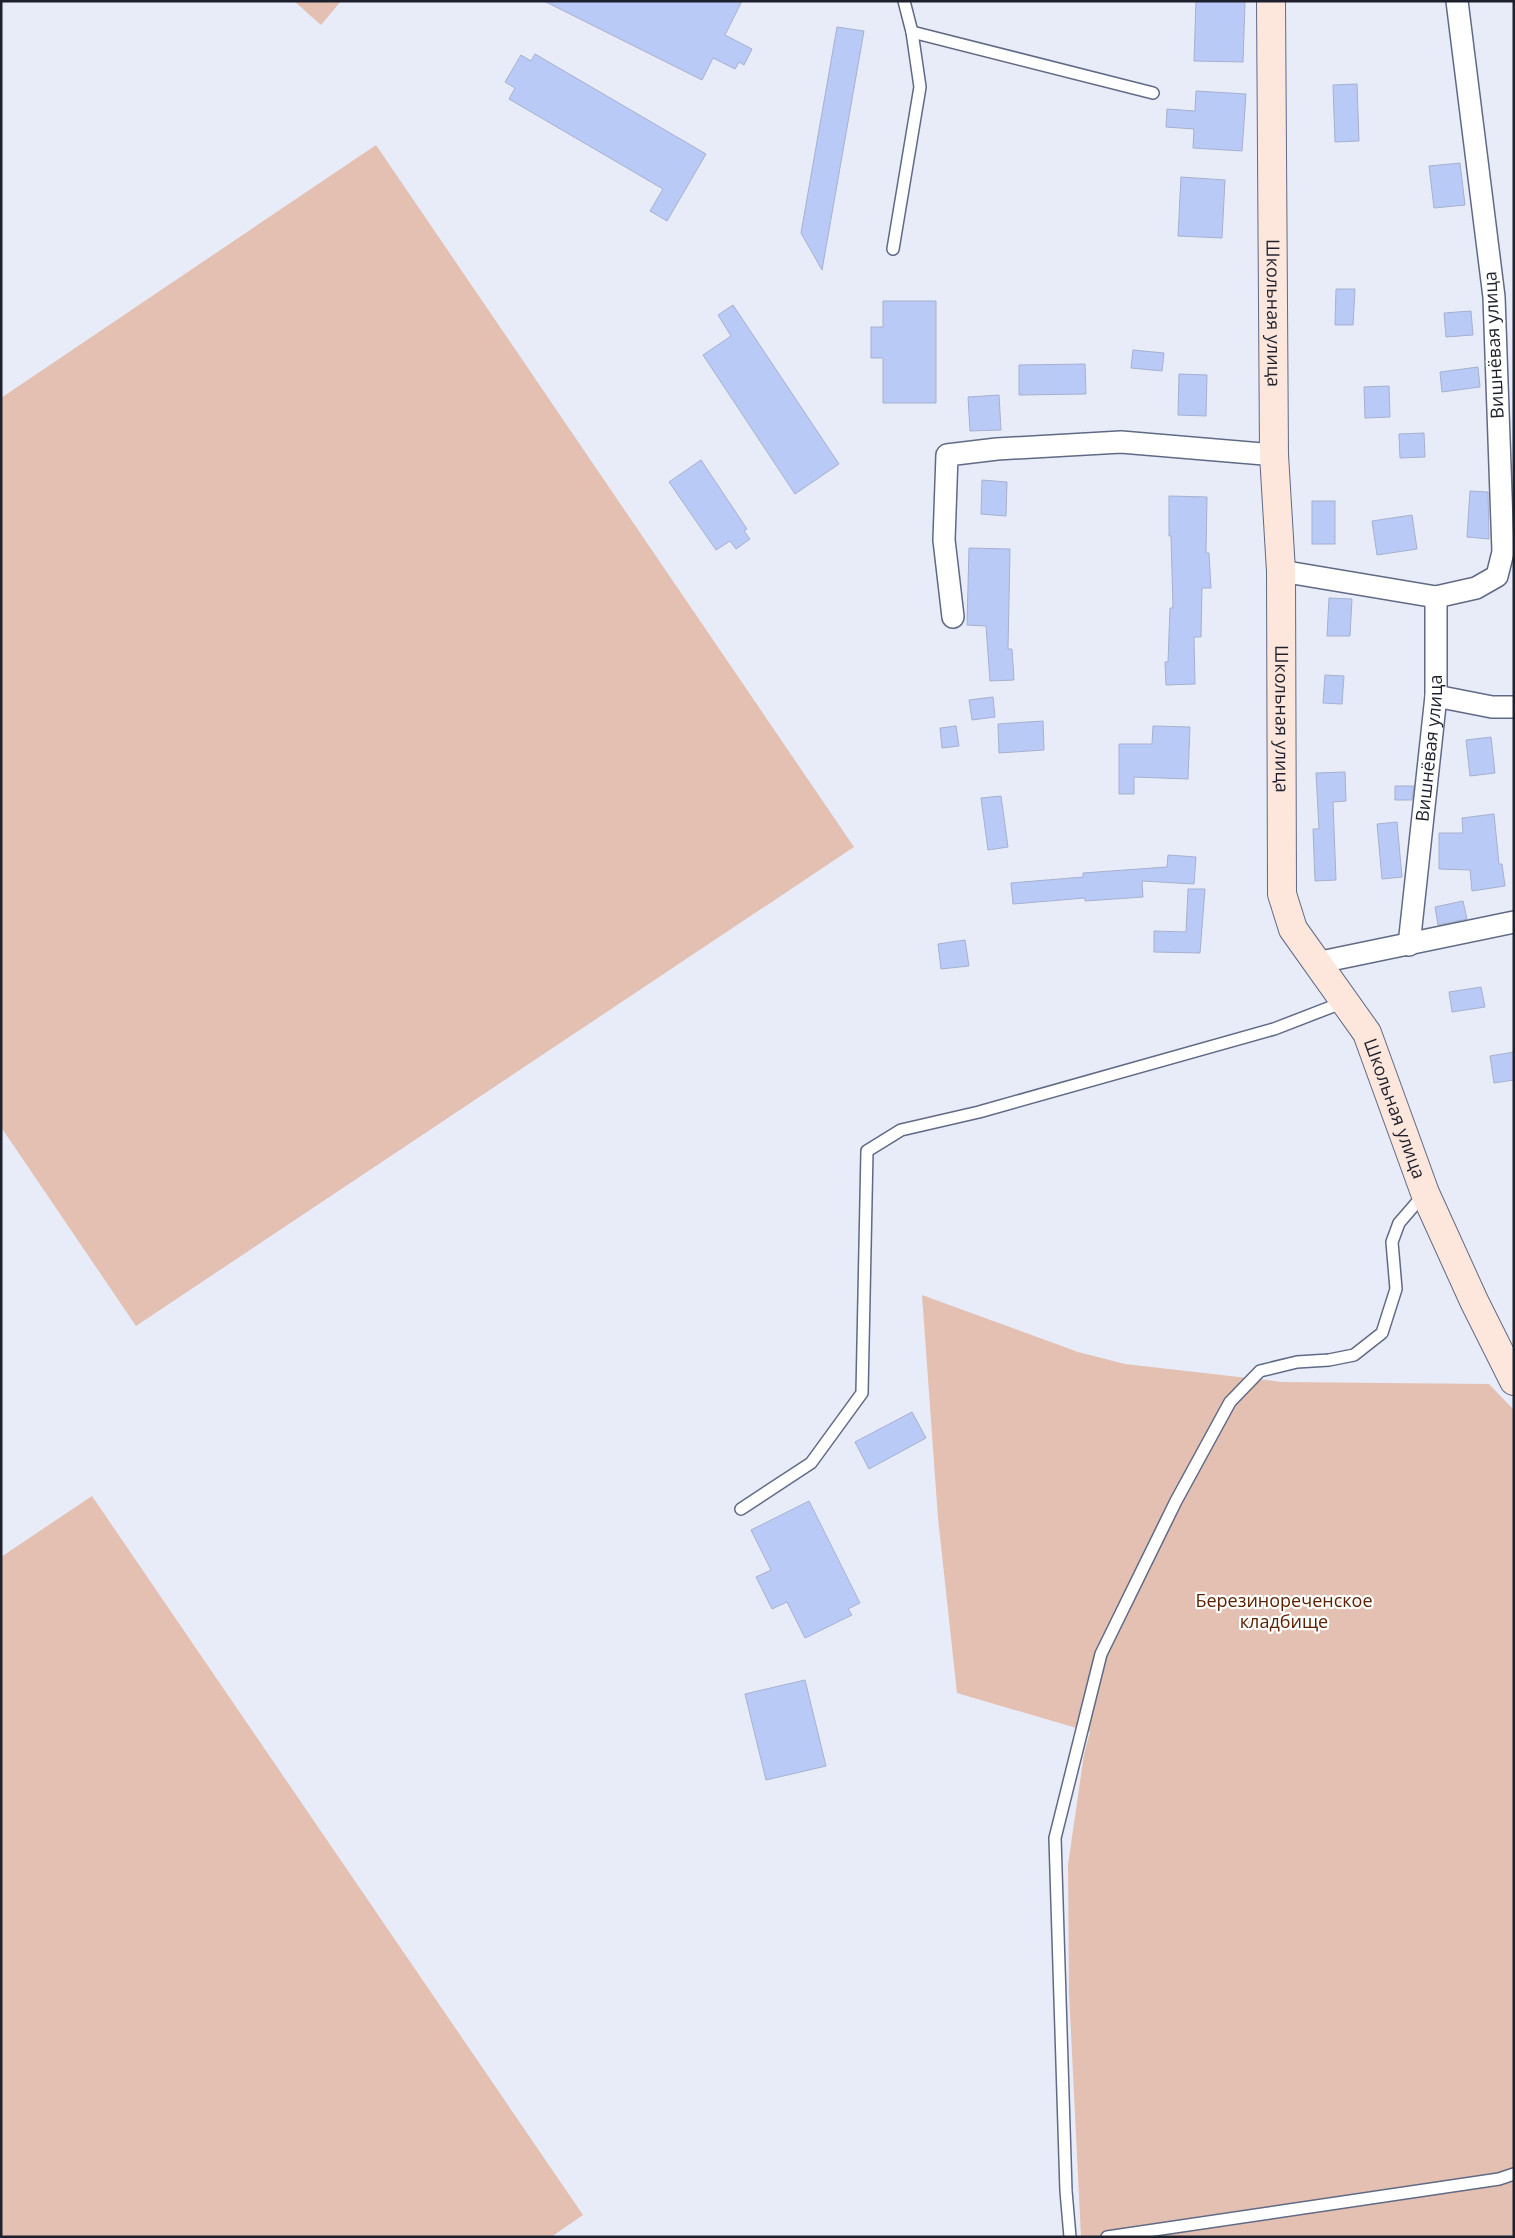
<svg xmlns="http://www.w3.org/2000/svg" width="1515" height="2238" viewBox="0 0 1515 2238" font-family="'Open Sans',sans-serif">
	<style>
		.green { fill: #e3c0b1 }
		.building { fill: #bacaf6; stroke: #a6b1cf }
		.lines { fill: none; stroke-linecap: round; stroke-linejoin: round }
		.lane-casing { stroke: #606a85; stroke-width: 14 }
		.street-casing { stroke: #606a85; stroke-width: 24 }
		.secondary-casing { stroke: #606a85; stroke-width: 30 }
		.lane { stroke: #fff; stroke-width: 11 }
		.street { stroke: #fff; stroke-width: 21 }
		.secondary { stroke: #fde6db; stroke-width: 28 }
		.labels { text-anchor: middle; stroke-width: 4.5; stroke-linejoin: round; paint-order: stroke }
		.street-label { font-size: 18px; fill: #1e212d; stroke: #fff }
		.park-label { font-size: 18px; fill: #5b2100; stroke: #fff }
	</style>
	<rect width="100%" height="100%" fill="#e8ecf9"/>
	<g class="green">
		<polygon points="294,1 341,1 321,25"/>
		<polygon points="376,145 854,847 136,1326 1,1127 1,398"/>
		<polygon points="922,1295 1078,1352 1125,1364 1282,1382 1489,1384 1514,1410 1514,2237 1081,2237 1069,1993 1068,1865 1084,1754 1090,1732 957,1693 938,1518"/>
		<polygon points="92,1496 583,2215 551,2237 1,2237 1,1557"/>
	</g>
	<g class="building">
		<polygon points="544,1 742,1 725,35 752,49 744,65 739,62 735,69 713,58 702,80"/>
		<polygon points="1196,1 1245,1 1243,62 1194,61"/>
		<polygon points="837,27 864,31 822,270 801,233"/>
		<polygon points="535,54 706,154 667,221 650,211 663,189 509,99 515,88 505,82 521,55 531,61"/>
		<polygon points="1357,84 1359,141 1335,142 1333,85"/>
		<polygon points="1196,91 1246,94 1242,151 1193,148 1194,129 1166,127 1167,109 1195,111"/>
		<polygon points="1460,163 1465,205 1434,208 1429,166"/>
		<polygon points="1181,177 1225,180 1222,238 1178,236"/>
		<polygon points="1336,289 1355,289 1353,325 1335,325"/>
		<polygon points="883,301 936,301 936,403 883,403 883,358 871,358 871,327 883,327"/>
		<polygon points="733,305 839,464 795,494 703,355 731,336 718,315"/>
		<polygon points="1471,311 1473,335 1446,337 1444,313"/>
		<polygon points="1133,350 1164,353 1162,371 1131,368"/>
		<polygon points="1085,364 1086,394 1019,395 1019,365"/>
		<polygon points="1478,367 1480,387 1442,392 1440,372"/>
		<polygon points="1179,374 1207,375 1206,416 1178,415"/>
		<polygon points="1389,386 1390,417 1365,418 1364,387"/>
		<polygon points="999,395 1001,430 970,431 968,397"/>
		<polygon points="1424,433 1425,457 1400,458 1399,434"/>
		<polygon points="701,460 747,529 744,531 750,539 736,549 730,541 716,550 669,482"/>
		<polygon points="982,480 1007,482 1006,516 981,514"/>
		<polygon points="1470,491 1488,492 1489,539 1467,537"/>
		<polygon points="1169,496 1207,497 1206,553 1209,553 1211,588 1202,588 1201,637 1194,637 1195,684 1166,685 1165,662 1168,662 1170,608 1173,608 1171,536 1169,536"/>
		<rect x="1312" y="501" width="23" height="43"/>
		<polygon points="1412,515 1417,549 1377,555 1372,521"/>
		<polygon points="969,548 1010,549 1008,649 1012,649 1014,680 990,681 986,626 967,625"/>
		<polygon points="1329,598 1352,599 1350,636 1327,636"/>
		<polygon points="1325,675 1344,676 1342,704 1323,703"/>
		<polygon points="993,697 995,717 972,720 969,700"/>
		<polygon points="1043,721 1044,750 999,753 998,724"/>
		<polygon points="956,726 959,746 942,748 940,728"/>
		<polygon points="1153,726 1190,727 1188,779 1134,777 1134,794 1119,794 1119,744 1152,744"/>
		<polygon points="1491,737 1495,773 1470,776 1466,740"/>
		<polygon points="1345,772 1346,801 1333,802 1336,880 1315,881 1313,829 1319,829 1316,773"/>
		<polygon points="1395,786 1414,786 1412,800 1395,800"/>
		<polygon points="1001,796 1008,847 988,850 981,798"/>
		<polygon points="1494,814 1499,864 1502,864 1505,886 1472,891 1470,870 1439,869 1439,833 1463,833 1462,818"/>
		<polygon points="1397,822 1402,877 1382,879 1377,824"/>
		<polygon points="1168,855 1196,857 1194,884 1142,881 1143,897 1085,901 1085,898 1013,904 1011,883 1083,877 1083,873 1167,867"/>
		<polygon points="1188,889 1205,889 1200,953 1154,952 1154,931 1186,932"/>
		<polygon points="1463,901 1467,919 1438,925 1435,907"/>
		<polygon points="965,940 969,966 941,969 938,944"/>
		<polygon points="1481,987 1485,1007 1452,1012 1449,992"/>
		<polygon points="1514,1052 1514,1080 1494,1083 1490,1056"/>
		<polygon points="912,1412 926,1438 869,1469 855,1442"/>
		<polygon points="809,1501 860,1603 848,1609 852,1615 805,1638 787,1602 772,1609 756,1577 771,1570 751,1530"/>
		<polygon points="805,1680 826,1766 766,1780 745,1694"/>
	</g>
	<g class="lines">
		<g class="lane-casing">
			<g id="lane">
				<polyline points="912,32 1153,93"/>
				<polyline points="893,249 920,87 912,32 904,1"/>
				<polyline points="741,1509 811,1463 862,1393 867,1151 901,1130 979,1112 1274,1029 1344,1002"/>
				<polyline points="1070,2237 1066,2191 1055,1838 1101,1654 1176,1501 1230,1402 1260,1371 1297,1362 1329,1360 1354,1355 1382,1333 1396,1289 1392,1242 1399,1223 1425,1193"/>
				<polyline points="1107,2237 1499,2179 1514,2174"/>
			</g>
		</g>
		<g class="street-casing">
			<g id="street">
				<polyline points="1281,571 1436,597"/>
				<polyline points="953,617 944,540 947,455 997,449 1121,442 1274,455"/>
				<polyline points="1436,696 1492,707 1514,707"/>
				<path id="s1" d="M1409 945 1436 696V597L1476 588 1497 576 1503 552 1494 297 1457 1"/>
				<polyline points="1316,963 1514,922"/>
			</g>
		</g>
		<g class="secondary-casing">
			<g id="secondary">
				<path id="s2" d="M1271 1 1274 455 1281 571 1282 894 1293 929 1367 1033 1425 1193 1474 1301 1514 1381"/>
			</g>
		</g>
		<use href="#lane" class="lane"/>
		<use href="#street" class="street"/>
		<use href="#secondary" class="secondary"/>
	</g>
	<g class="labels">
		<g class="street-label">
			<text dy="6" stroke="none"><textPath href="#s2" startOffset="312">Школьная улица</textPath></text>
			<text transform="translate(1494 345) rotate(-93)" y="6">Вишнёвая улица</text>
			<text dy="6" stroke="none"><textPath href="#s2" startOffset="718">Школьная улица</textPath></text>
			<text dy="6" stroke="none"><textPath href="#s1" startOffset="198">Вишнёвая улица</textPath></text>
			<text dy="6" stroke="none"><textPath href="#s2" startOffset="1138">Школьная улица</textPath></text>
		</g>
		<g class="park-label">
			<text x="1284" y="1607">Березинореченское<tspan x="1284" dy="21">кладбище</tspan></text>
		</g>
	</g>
	<rect width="1515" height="2238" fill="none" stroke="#1e212d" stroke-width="5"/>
</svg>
